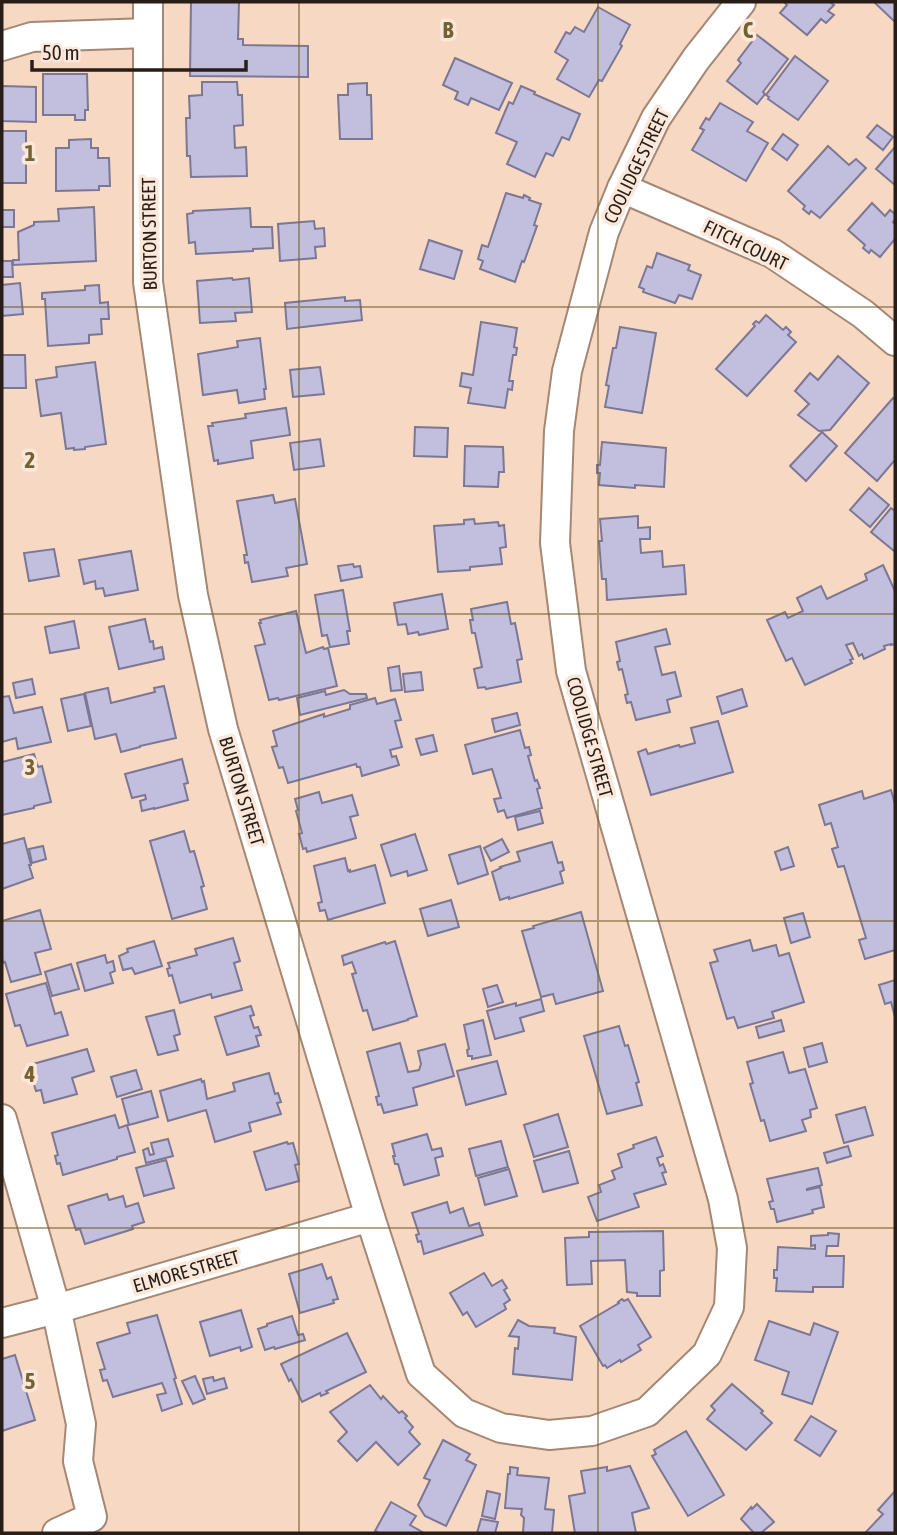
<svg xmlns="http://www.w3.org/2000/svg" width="897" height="1535" viewBox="0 0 897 1535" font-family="'Asap Condensed',sans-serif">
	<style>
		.building { fill: #c2bfde; stroke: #7b7795; stroke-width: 2 }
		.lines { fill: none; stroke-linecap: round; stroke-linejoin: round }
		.minor-casing { stroke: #a48774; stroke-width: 32 }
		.minor { stroke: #fff; stroke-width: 28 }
		.grid { fill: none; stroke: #766130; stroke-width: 2; stroke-opacity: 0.55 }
		.labels { text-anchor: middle; stroke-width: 7; stroke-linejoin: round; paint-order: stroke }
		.street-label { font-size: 19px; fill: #291e17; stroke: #fbe8db }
		.grid-label { font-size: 23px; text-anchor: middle; font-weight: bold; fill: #766130; stroke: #fbe8db; stroke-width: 7; stroke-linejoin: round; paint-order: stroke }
	</style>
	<rect width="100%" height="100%" fill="#f7d8c3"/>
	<g class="building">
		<polygon points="191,2 239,2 238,39 243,39 243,45 308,46 308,77 190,76"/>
		<polygon points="784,2 830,2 834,5 828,11 834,15 826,23 821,19 807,35 780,13 787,5"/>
		<polygon points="874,2 895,2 895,22"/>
		<polygon points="598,7 630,25 620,44 622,46 602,81 599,80 589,97 557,79 568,60 555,52 566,32 570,34 575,27 584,32"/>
		<polygon points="757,35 788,59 763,92 765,94 757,104 727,81 741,63 738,60"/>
		<polygon points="795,56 828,81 798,120 768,99 769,97 766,95"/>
		<polygon points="455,58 512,83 499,110 471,98 468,105 455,99 458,92 443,85"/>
		<polygon points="43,74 87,74 88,110 85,110 85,120 75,120 75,115 43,115"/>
		<polygon points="202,82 237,82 238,95 242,95 243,125 234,126 235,148 246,147 247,176 191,177 190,156 187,156 186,118 190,118 189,96 202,95"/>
		<polygon points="367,83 367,95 371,95 372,139 340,139 338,95 348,95 348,84"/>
		<polygon points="2,86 36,87 36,122 2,121"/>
		<polygon points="521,86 535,92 534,94 580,114 569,140 562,137 553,156 546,153 535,177 507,164 517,142 496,133 509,102 513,104"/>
		<polygon points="720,103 753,122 747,131 768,143 746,181 692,150 704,130 700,128 706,118 709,120"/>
		<polygon points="877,125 893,137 883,150 867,137"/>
		<rect x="2" y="131" width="24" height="52"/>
		<polygon points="783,134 798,145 787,160 772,149"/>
		<polygon points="91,139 91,148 98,148 98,158 109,158 110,186 99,186 99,190 56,191 56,148 69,148 69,140"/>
		<polygon points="828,146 849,165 856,159 866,168 820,218 811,211 809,214 803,209 805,206 788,191"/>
		<polygon points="895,147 895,185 876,169"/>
		<polygon points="506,193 523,198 524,195 530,198 529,200 541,204 534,225 537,226 524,262 522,261 515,282 480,269 483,261 478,259 482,245 488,247"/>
		<polygon points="872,203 885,216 890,210 895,214 895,219 893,222 895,224 895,239 880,257 871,250 869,253 863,248 865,245 848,230"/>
		<polygon points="94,207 96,261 13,265 13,260 19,260 18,232 34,225 34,222 59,221 58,209"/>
		<polygon points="250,208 251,227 272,227 273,248 253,249 253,251 196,254 195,242 189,243 187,214 193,213 193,211"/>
		<rect x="2" y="210" width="12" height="17"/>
		<polygon points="314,221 315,229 324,228 325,246 315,247 316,258 280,261 278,224"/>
		<polygon points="429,240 462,251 454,279 420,269"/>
		<polygon points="657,253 690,265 688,270 701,275 692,299 679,295 675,303 643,292 644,289 639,287 647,266 652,268"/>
		<polygon points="2,261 12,261 13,277 2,277"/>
		<polygon points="232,278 233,280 249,278 252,312 235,313 236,321 200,323 197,281"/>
		<polygon points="20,283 23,314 2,316 2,285"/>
		<polygon points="99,285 100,303 108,302 109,319 101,319 102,334 89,335 89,343 48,346 45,299 42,299 42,293 85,290 85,286"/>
		<polygon points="345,297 345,301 360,300 362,320 287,329 285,303"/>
		<polygon points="766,315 783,330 786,327 791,332 788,335 796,342 747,396 716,369 755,326 753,324 756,321 759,323"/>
		<polygon points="481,322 517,328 514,347 517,348 516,355 513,355 509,381 513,381 512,390 508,389 505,408 468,403 471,388 460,386 462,373 473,375"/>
		<polygon points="620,327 656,333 642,413 605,407 609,386 606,385 613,348 616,348"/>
		<polygon points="260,338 266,389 264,389 265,399 239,403 237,390 203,395 198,354 238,347 237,341"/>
		<polygon points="2,355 25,355 26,388 2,388"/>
		<polygon points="838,356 869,383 830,430 819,431 798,415 809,404 795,391 810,373 818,380"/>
		<polygon points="95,362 106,444 85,447 85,449 74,450 74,448 66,449 61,413 41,416 36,380 57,377 56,367"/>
		<polygon points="320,367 324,394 293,397 290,370"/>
		<polygon points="893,398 895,400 895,460 877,481 845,453"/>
		<polygon points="286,408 290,435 251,441 253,458 218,464 218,460 214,461 208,426 213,426 212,423 246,418 245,414"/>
		<polygon points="415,427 448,428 447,457 414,456"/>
		<polygon points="822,432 837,446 806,481 790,466"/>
		<polygon points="320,439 324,466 294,470 290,443"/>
		<polygon points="602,442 666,448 664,487 635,485 635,488 599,485 600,473 597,473 597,465 600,465"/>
		<polygon points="465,446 503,447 504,472 499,472 498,487 464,486"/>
		<polygon points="869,488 889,505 870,527 850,510"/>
		<polygon points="273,495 275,503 295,499 307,564 286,568 288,576 252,582 248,562 245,563 244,555 247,555 237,501"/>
		<polygon points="891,508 895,511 895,549 894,551 871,532"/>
		<polygon points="638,516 638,528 650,527 650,539 640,539 641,553 662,551 663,567 684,565 686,594 607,600 606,579 602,579 599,541 602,541 600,519"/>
		<polygon points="474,519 475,524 498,522 499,526 504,525 506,547 500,548 502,564 470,567 470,570 438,572 434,526 464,524 464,520"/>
		<polygon points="54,549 59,576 29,581 24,553"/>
		<polygon points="131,551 138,590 105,596 103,588 96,589 95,581 84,584 79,560"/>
		<polygon points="353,564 354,567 360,566 362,577 341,581 338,566"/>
		<polygon points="883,565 895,591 895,644 891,645 891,644 884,646 885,649 864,659 862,654 859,656 853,643 846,645 853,659 850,660 852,663 805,685 792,658 786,661 767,620 785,612 788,618 803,611 797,598 821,586 827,599 867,580 865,574"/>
		<polygon points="343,590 350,631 347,631 349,644 330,647 327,635 322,636 315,595"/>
		<polygon points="442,594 448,629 419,635 418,632 408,634 406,624 398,625 394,603"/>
		<polygon points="507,602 511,624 515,623 522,659 517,660 521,682 486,689 485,687 478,688 474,669 482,667 475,633 472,633 470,620 473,620 471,609"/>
		<polygon points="296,611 306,653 323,647 324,649 328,648 337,686 279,700 278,698 269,700 255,646 265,644 259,623 261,623 260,620"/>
		<polygon points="145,619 150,642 153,641 154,649 162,647 164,659 119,669 109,627"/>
		<polygon points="74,621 79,648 50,653 45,627"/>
		<polygon points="666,629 670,644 655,647 662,675 675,672 681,696 667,700 670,712 636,720 631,702 627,703 625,695 628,694 622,669 619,670 617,662 620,661 616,642"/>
		<polygon points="399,666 402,690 391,691 388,668"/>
		<polygon points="421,672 423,690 405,692 403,674"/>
		<polygon points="32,679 35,694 16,698 13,683"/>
		<polygon points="164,686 176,738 140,746 140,747 121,752 116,734 95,739 85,693 108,688 111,703 155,692 154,688"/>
		<polygon points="742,689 747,706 722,714 717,697"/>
		<polygon points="344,690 350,694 366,694 367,698 300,715 297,698 325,691 326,695"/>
		<polygon points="84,694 91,726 68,731 61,699"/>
		<polygon points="9,696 14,713 42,707 51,742 18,749 16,738 2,742 2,697"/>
		<polygon points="375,698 377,704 395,699 401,720 395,721 402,747 390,750 392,757 396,756 399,765 362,776 360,767 357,767 356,764 288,783 283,767 279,768 272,747 277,746 273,731 324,714 324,717 350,709 350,705"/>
		<polygon points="517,713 520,725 495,732 492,719"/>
		<polygon points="718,721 733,772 651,795 638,752 646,749 648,754 679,745 680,747 695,743 691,728"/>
		<polygon points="520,730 525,748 529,747 531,755 528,756 535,781 537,780 540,788 537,789 542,808 507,818 504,810 498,812 494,799 501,798 492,769 473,774 465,745"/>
		<polygon points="433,735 437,751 421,755 416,739"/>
		<polygon points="34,754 38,767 42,766 51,802 34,806 34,808 2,815 2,762"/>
		<polygon points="182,759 188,783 184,784 188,800 154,809 154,808 142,811 140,801 146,799 145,795 132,798 125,774"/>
		<polygon points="891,790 895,804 895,950 865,959 859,940 866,938 844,866 838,867 832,849 838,847 831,823 825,825 819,805 862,791 864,799"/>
		<polygon points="319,792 322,803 352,795 358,815 350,817 356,838 307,852 306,848 303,849 299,834 302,833 296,811 298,810 295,799"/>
		<polygon points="540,811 543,823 518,830 515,817"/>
		<polygon points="184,831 190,852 194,851 204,886 201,887 207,909 172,919 150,841"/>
		<polygon points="415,834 427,870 408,876 407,871 391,876 381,845"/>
		<polygon points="24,838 31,865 29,865 33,878 2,889 2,844"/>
		<polygon points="502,839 509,852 491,861 484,848"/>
		<polygon points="552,842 558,863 562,862 564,870 560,872 563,883 509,899 509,897 500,900 492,872 501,868 500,867 520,861 517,852"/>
		<polygon points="43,846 46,859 32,863 29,849"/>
		<polygon points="480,846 488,874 458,884 449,855"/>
		<polygon points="788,847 794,866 781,870 775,852"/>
		<polygon points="345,858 348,871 350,870 350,872 375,865 385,903 328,920 325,910 320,911 318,903 322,902 314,866"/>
		<polygon points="451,900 459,927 428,936 420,909"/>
		<polygon points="40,910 51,949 35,953 41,974 11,982 5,962 3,963 2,958 2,921"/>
		<polygon points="581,912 603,991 556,1004 553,994 541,997 522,931 534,928 533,926"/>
		<polygon points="803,913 810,937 791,943 784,918"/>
		<polygon points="233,938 240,961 234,963 242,990 212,998 211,994 180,1003 172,975 169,976 167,969 170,968 168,963 197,955 195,949"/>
		<polygon points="750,940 753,951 776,945 779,956 789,953 804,1002 772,1012 774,1018 738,1028 734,1017 727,1019 710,963 718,961 714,950"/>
		<polygon points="154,941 162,966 135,974 132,968 123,970 119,956 128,952 127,949"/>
		<polygon points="395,941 417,1016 408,1019 408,1020 373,1030 367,1010 363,1011 352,974 356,973 352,962 344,965 342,956 385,942 386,944"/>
		<polygon points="105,955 107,963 113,961 115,971 110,973 113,983 85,991 77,963"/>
		<polygon points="71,964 79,989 52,996 45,972"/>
		<polygon points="895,980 895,1017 891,1002 885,1004 879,985"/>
		<polygon points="46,983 55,1014 61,1012 68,1035 27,1046 20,1025 15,1026 6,994"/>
		<polygon points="497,985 503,1002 488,1007 483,989"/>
		<polygon points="541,999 544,1011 520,1018 524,1031 495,1039 487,1011 516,1003 516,1006"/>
		<polygon points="251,1006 254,1015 250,1016 254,1028 258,1027 261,1035 256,1036 259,1046 227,1055 215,1017"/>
		<polygon points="174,1010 180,1034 174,1036 178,1050 158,1055 146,1017"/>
		<polygon points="483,1020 491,1055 472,1059 472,1056 468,1056 467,1050 469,1049 464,1025"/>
		<polygon points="781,1020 784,1031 759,1038 756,1027"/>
		<polygon points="619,1026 625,1046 628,1045 639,1082 636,1083 642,1105 607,1114 584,1036"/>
		<polygon points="400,1043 408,1072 419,1070 421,1064 418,1051 445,1044 454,1076 413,1088 417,1105 384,1113 381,1104 378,1105 376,1097 379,1096 367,1052"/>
		<polygon points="822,1043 827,1062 809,1067 804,1048"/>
		<polygon points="87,1049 94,1071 72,1078 77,1094 44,1103 41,1090 36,1091 29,1068 34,1067 33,1064"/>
		<polygon points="783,1052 789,1073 805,1069 817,1108 810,1110 811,1117 802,1120 806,1131 770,1141 764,1120 761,1121 750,1084 753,1083 747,1062"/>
		<polygon points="497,1061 506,1094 466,1105 457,1071"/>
		<polygon points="136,1070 142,1089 117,1097 111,1077"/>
		<polygon points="269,1073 275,1094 278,1093 281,1102 277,1103 281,1114 249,1123 251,1131 215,1142 206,1110 168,1121 160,1091 201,1079 202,1082 204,1081 207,1099 235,1091 233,1083"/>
		<polygon points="151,1091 158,1117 129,1125 122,1099"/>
		<polygon points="865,1107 873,1135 844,1143 836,1115"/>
		<polygon points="558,1114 568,1147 534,1157 524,1125"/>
		<polygon points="115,1115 119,1128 127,1125 135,1152 117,1157 117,1159 63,1175 60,1163 57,1164 55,1156 58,1155 52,1133"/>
		<polygon points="427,1134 432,1150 441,1148 443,1156 435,1158 439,1175 404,1185 398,1164 395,1164 393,1156 395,1156 392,1144"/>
		<polygon points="656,1137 663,1156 657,1158 660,1166 663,1164 666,1172 662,1173 666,1184 634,1194 639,1207 597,1221 588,1197 601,1192 599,1185 615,1179 612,1171 622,1167 618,1154 634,1148 633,1145"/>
		<polygon points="168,1139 173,1156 146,1163 143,1150 148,1148 150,1155 154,1154 151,1143"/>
		<polygon points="501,1141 508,1167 476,1176 469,1149"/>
		<polygon points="287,1142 288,1144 293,1143 299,1164 295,1165 299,1181 266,1190 254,1152"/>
		<polygon points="848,1146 851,1156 827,1163 824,1153"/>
		<polygon points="569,1151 578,1183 543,1192 534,1161"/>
		<polygon points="166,1160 174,1188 144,1196 136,1168"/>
		<polygon points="818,1168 822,1185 807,1189 807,1190 820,1187 824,1207 812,1210 813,1213 777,1222 774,1209 771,1209 769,1202 773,1201 767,1179"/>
		<polygon points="509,1169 517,1196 485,1205 478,1178"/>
		<polygon points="107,1194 109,1200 123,1196 126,1207 138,1203 144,1222 132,1226 133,1229 85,1244 80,1229 76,1230 68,1206"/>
		<polygon points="447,1202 450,1213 463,1208 469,1226 479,1223 483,1235 424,1254 421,1241 418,1242 416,1235 419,1234 412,1213"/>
		<polygon points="663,1231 664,1270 660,1271 660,1296 637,1296 637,1293 627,1292 625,1260 591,1261 592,1284 567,1285 565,1238 589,1237 589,1232"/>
		<polygon points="828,1233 839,1234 838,1246 827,1246 826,1256 844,1256 843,1287 813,1287 813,1292 776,1291 777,1278 774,1278 774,1270 777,1270 778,1247 815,1249 815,1245 811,1246 811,1236 828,1235"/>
		<polygon points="322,1264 327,1279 331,1277 338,1299 333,1300 334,1303 300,1313 289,1274"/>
		<polygon points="484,1273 492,1286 502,1280 507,1288 504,1290 510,1300 504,1304 506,1309 476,1327 467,1312 463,1315 450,1293"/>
		<polygon points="622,1299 624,1301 628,1299 651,1337 638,1345 641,1350 621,1362 620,1360 607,1368 605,1365 603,1366 580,1326 619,1303 618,1302"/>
		<polygon points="241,1310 252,1347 241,1351 240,1347 210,1356 200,1322"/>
		<polygon points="157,1315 176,1378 174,1379 182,1404 162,1411 157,1395 166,1393 162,1383 113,1397 107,1380 103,1381 100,1370 105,1369 97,1343 130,1333 127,1323"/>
		<polygon points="292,1316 298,1335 303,1334 305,1340 275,1349 274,1347 265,1350 258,1329 267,1326 267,1324"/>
		<polygon points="518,1320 529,1326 555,1328 554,1333 576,1337 572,1380 513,1374 515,1348 518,1349 519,1337 509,1336"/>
		<polygon points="769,1321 810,1335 814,1323 838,1332 812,1404 782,1394 789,1372 755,1360"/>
		<polygon points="347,1333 366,1372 326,1391 328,1393 321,1396 320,1393 302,1402 291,1379 289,1381 281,1364"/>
		<polygon points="15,1355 35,1420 2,1431 2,1359"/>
		<polygon points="195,1376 205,1399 193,1404 182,1381"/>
		<polygon points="213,1377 214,1381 224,1378 227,1388 207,1394 203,1379"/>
		<polygon points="732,1384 763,1411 761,1413 772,1423 746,1450 707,1419 715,1410 711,1406"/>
		<polygon points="370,1385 381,1399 383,1396 399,1413 402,1411 407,1416 405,1418 413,1427 409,1432 420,1444 398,1465 376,1442 357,1461 338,1441 347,1432 330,1412"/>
		<polygon points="811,1416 836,1431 820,1456 795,1440"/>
		<polygon points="686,1431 724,1495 688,1516 652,1456 656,1454 654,1450"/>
		<polygon points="443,1440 470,1454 466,1460 476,1465 446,1526 425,1516 418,1505 430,1480 424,1478"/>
		<polygon points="630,1466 649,1508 632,1513 636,1533 575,1533 569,1496 585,1493 581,1471 607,1467 607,1471"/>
		<polygon points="510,1467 518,1468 517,1475 549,1478 545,1509 554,1510 552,1533 523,1533 524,1518 521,1515 522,1509 505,1508 508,1474 510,1474"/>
		<polygon points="487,1491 500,1494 495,1519 482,1516"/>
		<polygon points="895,1491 895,1533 865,1533 883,1514 878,1510"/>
		<polygon points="391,1502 416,1516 410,1525 424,1533 379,1533 375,1531"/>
		<polygon points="757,1504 774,1522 761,1533 754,1533 741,1519 751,1507 752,1509"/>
		<polygon points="481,1519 498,1522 495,1533 477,1533"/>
	</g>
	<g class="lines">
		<g class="minor-casing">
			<g id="minor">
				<polyline points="148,2 148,282 193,595 223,729 370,1217 421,1374 464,1413 501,1428 549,1435 592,1431 647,1412 707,1354 729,1307 732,1248 723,1199 571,671 555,543 559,431 567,371 604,232 622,188 656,118 696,59 741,2"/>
				<polyline points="2,46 32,37 148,33"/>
				<polyline points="622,188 772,253 863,314 895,341"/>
				<polyline points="2,1119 56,1309"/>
				<polyline points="2,1323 56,1309 370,1217"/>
				<polyline points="57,1533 92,1517 78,1461 81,1424 59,1322"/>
			</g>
		</g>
		<use href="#minor" class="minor"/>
	</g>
	<path class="grid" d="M299 2V1533M598 2V1533M2 307H895M2 614H895M2 921H895M2 1228H895"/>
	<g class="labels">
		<g class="street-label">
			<text transform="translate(636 166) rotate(-64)" y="7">COOLIDGE STREET</text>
			<text transform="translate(149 234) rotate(-91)" y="7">BURTON STREET</text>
			<text transform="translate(746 245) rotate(26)" y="7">FITCH COURT</text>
			<text transform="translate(590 737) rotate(74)" y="7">COOLIDGE STREET</text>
			<text transform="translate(242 791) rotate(73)" y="7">BURTON STREET</text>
			<text transform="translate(186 1271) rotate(-16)" y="7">ELMORE STREET</text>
		</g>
	</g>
	<g class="grid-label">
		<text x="448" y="38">B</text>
		<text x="748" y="38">C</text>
		<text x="30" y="161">1</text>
		<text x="30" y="468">2</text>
		<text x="30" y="775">3</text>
		<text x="30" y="1082">4</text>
		<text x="30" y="1389">5</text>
	</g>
	<rect width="897" height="1535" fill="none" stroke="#291e17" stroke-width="7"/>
	<path d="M32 60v10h214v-10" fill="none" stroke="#291e17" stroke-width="3.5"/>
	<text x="42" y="60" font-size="21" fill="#291e17" stroke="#fbe8db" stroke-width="5" paint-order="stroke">50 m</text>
</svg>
